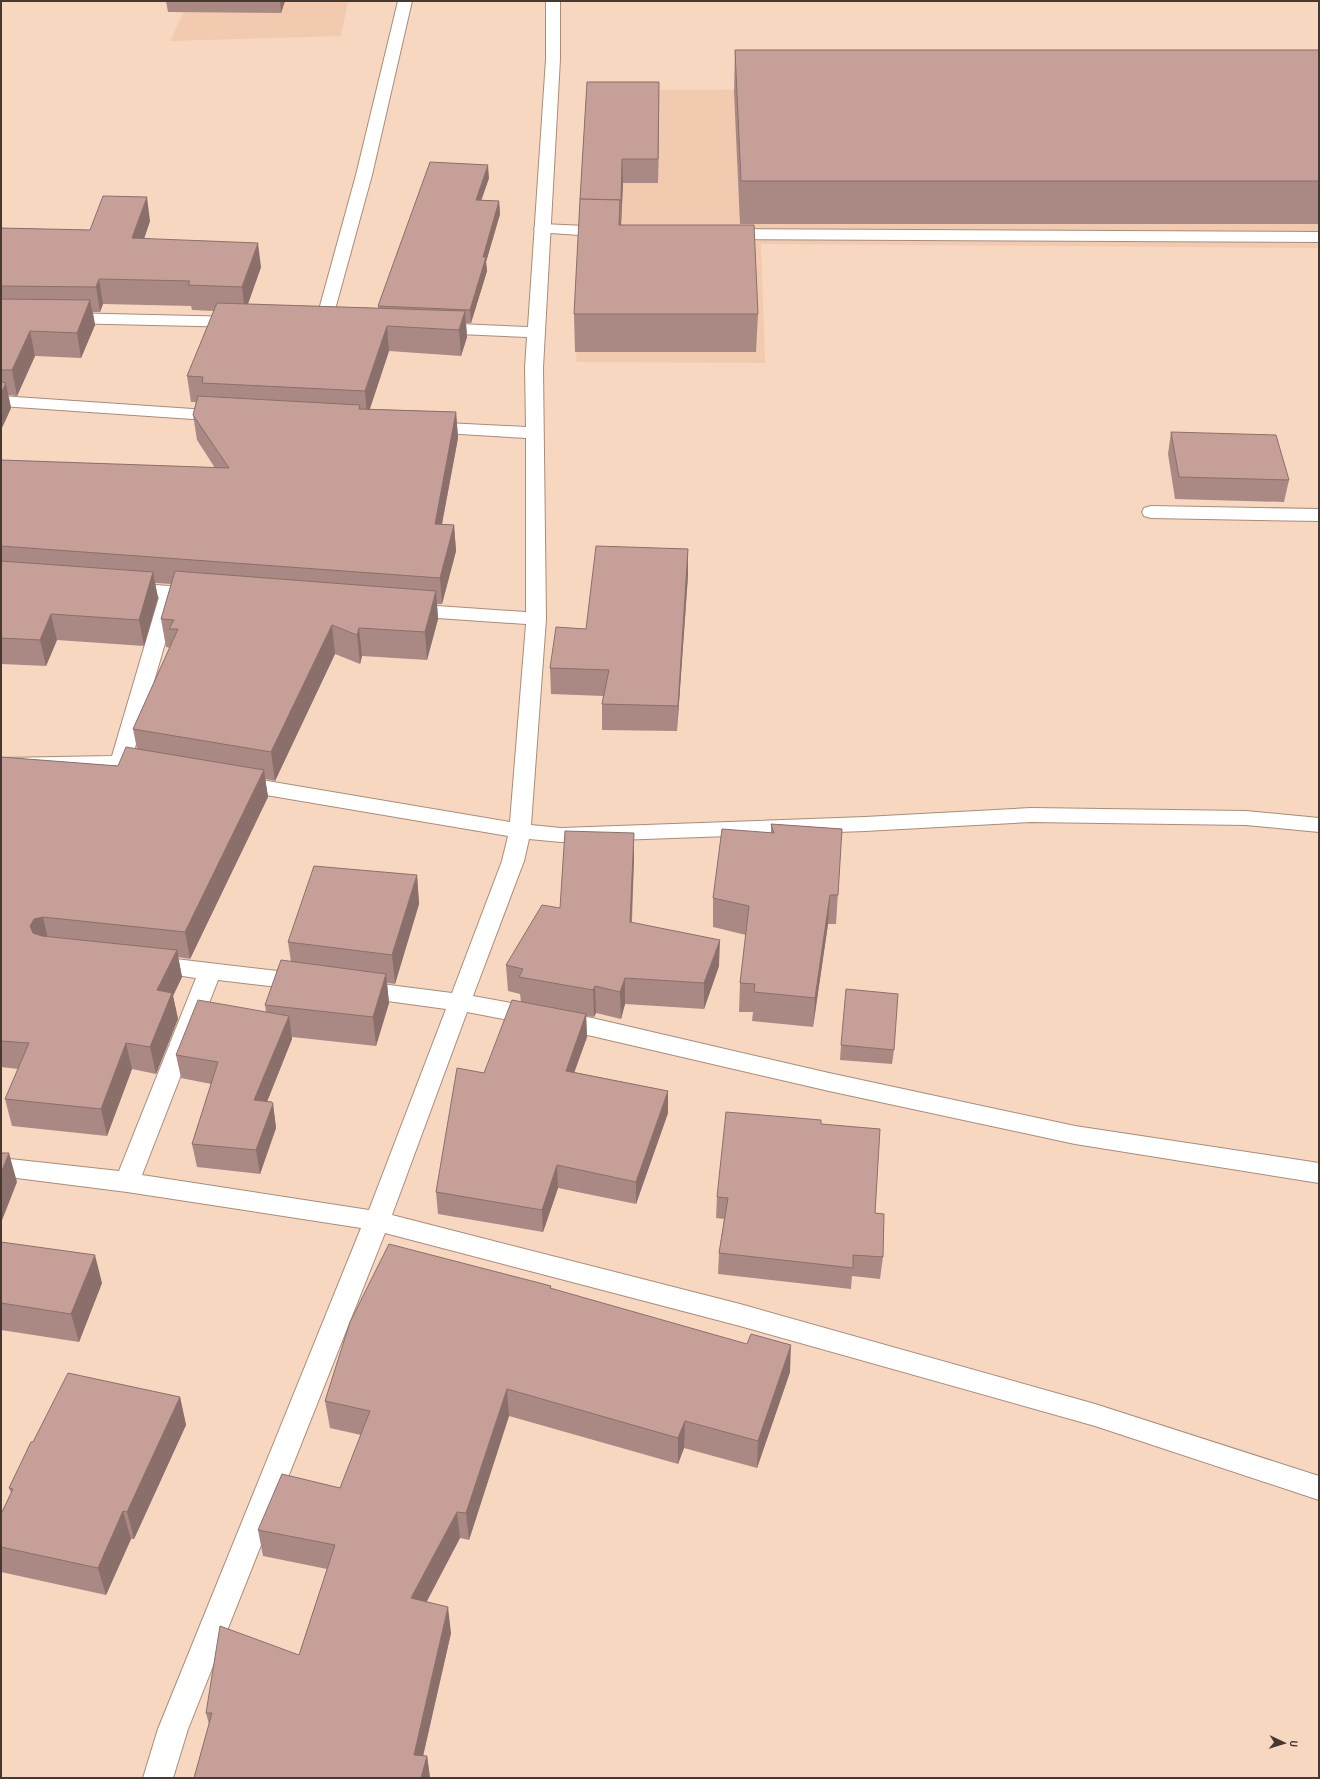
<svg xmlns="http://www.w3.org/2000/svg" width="1320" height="1779" viewBox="0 0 1320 1779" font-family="'Archivo Narrow',sans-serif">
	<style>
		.built { fill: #f1caaf }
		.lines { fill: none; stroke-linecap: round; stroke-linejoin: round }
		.lane-casing { stroke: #aa8c77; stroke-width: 2 }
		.street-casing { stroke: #aa8c77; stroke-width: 2 }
		.lane { fill: #fff; fill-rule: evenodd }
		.street { fill: #fff; fill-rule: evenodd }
		.wall { fill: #aa8984 }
		.shaded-wall { fill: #8b6f6b }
		.building { fill: #c69f99; stroke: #8b6f6b }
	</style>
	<rect width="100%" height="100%" fill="#f8d7c1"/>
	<g class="built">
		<polygon points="189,1 348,1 341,36 170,41"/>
		<polygon points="1319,89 1319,248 761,244 765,363 576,362 593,90"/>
	</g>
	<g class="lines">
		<g class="lane-casing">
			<g id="lane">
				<polygon points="542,224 608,227 614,229 616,232 614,235 608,237 536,232 534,229 536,226"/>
				<polygon points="725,229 1319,232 1319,242 725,239 719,237 717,234 719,231"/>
			</g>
		</g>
		<g class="street-casing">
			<g id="street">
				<polygon points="398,1 412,1 372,175 331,324 329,328 323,329 317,328 315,324 356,175"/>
				<polygon points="546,1 560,1 560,59 543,368 546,619 531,825 561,828 865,817 1031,808 1246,811 1319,818 1319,832 1246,825 1031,822 865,831 561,842 529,839 524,861 473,996 592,1018 829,1073 1075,1126 1319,1163 1319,1183 1075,1144 829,1091 592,1036 467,1012 392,1215 740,1304 1095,1404 1319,1476 1319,1500 1095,1426 740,1326 385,1233 188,1729 173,1778 143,1778 158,1729 361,1228 127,1192 1,1176 1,1158 119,1171 196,978 142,970 139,964 142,958 150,956 304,974 312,976 315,982 312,988 304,990 218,980 142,1175 369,1210 446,1009 358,997 350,995 347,989 350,983 358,981 452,993 502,861 508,836 237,790 230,788 226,783 230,778 237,776 510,822 526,624 408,616 401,614 398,610 401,606 408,604 526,612 526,438 427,432 421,431 418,427 421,423 427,422 526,427 525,368 527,337 436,333 430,332 428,328 430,324 436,323 528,327 546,59"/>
				<polygon points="64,313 240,317 246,318 248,322 246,326 240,327 64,323 58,322 56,318 58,314"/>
				<polygon points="1,396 222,411 228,412 231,416 228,420 222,421 1,406"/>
				<polygon points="1151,506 1319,509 1319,521 1151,518 1144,516 1142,512 1144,508"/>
				<polygon points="127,583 198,588 205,590 208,594 205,598 198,600 178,598 132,758 156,763 159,768 156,773 149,775 120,770 1,772 1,758 112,756 159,597 120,593 117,589 120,585"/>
			</g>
		</g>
		<use href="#lane" class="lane"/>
		<use href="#street" class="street"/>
	</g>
	<g class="wall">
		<polygon points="166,1 285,1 281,13 168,12"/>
		<polygon points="735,50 1319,50 1319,224 740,224 734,92"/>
		<polygon points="587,82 659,82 658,183 623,183 621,225 758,314 756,352 575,352 574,314"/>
		<polygon points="489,178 481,200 499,201 500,214 486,262 487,271 471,323 466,323 467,337 461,356 389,351 370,409 456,412 458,438 442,524 454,525 456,551 442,604 437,604 438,619 427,660 362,656 360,664 335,654 275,781 265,779 268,797 190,959 178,957 182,977 173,996 178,1019 156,1074 132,1069 107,1136 12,1126 5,1099 18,1069 1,1067 1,757 118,766 137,749 133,729 170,648 166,647 161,619 171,584 155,583 158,598 144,646 57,640 46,666 1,664 1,460 215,468 197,440 193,415 196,402 191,402 187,376 214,311 192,310 191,306 103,304 100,312 93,312 95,325 81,358 35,356 17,396 8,395 11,408 1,430 1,228 90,230 150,221 144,238 261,267 248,304 378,308 378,306"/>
		<polygon points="1171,432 1289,480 1284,502 1175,499 1168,454"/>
		<polygon points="688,549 688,575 677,731 602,730 602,704 603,696 551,694 550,668 586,629"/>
		<polygon points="771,824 842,829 836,924 828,924 813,1027 752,1021 753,1012 739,1012 740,983 746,935 713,927 713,898 771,833"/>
		<polygon points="634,833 634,859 632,922 719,966 704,1009 625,1004 621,1019 596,1013 594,1017 586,1016 587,1037 574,1072 668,1091 668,1113 636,1204 558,1188 543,1232 438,1214 436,1192 484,1073 521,1002 520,994 508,991 506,965 560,908"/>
		<polygon points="417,875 419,904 395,984 387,983 389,1003 376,1046 292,1037 292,1039 267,1102 273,1104 276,1128 260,1174 197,1167 192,1144 211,1084 181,1078 176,1055 266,1012 265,1005 291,962 288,942"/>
		<polygon points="841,1045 894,1050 892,1064 840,1060"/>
		<polygon points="821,1124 875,1213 883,1257 880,1279 852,1276 851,1289 718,1274 719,1253 724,1219 716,1218 717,1197"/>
		<polygon points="1,1242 102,1283 79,1342 1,1330"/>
		<polygon points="551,1286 551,1289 790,1372 757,1468 684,1448 678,1464 509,1416 469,1540 460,1538 426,1602 451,1633 423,1756 427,1756 430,1778 194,1778 209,1724 206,1713 299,1655 327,1569 263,1556 258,1530 340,1488 361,1435 330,1428 325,1401"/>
		<polygon points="180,1397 186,1425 134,1539 131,1539 106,1595 1,1572 1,1514 11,1493 9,1488 33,1442"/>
	</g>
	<g class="shaded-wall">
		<polygon points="280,1 285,1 281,13"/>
		<polygon points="659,82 659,106 658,183 658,159"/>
		<polygon points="622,159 623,183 621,225 621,200"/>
		<polygon points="488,165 489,178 477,213 476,200"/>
		<polygon points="147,197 150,221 136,263 132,238"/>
		<polygon points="620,200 621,238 619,225"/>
		<polygon points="499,201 500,214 486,262 487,271 471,323 470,310 483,257"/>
		<polygon points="258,243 261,267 245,312 242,287"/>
		<polygon points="99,279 103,304 100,312 96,287"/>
		<polygon points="90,300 95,325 81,358 77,333"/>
		<polygon points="465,311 467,337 461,356 459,330"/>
		<polygon points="387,326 389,351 367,417 365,391"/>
		<polygon points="30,331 35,356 17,396 12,370"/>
		<polygon points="6,383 11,408 1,430 1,393"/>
		<polygon points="456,412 458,438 437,550 435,524"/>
		<polygon points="454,525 456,551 442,604 440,578"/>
		<polygon points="688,549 688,575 677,731 678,706"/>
		<polygon points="153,572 158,598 144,646 139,620"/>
		<polygon points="436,591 438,619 427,660 425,632"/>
		<polygon points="51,614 57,640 46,666 40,640"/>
		<polygon points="332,625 335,654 275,781 271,752"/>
		<polygon points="359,628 362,656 360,664 357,635"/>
		<polygon points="264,770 268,797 190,959 185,932"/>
		<polygon points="634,833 634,859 630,949 630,922"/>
		<polygon points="417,875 419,904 395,984 392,955"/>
		<polygon points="830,895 828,924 813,1027 815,998"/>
		<polygon points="43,917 49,944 37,952 30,926 34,919"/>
		<polygon points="720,940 719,966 704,1009 704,983"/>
		<polygon points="177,950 182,977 173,996 178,1019 156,1074 150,1047 157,990"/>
		<polygon points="386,974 389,1003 376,1046 373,1017"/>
		<polygon points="625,978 625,1004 621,1019 620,992"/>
		<polygon points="595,986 596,1013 594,1017 593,990"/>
		<polygon points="586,1014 587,1037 567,1093 566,1071"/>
		<polygon points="289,1016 292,1039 258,1124 254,1100"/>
		<polygon points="126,1043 132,1069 107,1136 101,1109"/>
		<polygon points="668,1091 668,1113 636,1204 636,1182"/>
		<polygon points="273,1104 276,1128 260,1174 256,1150"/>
		<polygon points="9,1153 17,1182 1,1223 1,1173"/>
		<polygon points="557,1165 558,1188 543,1232 542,1210"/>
		<polygon points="95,1255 102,1283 79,1342 71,1314"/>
		<polygon points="791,1345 790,1372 757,1468 758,1441"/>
		<polygon points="507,1389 509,1416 469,1540 466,1513"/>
		<polygon points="180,1397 186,1425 134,1539 127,1512"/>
		<polygon points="685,1421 684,1448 678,1464 678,1438"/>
		<polygon points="123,1511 131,1539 106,1595 98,1568"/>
		<polygon points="457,1512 460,1538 415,1624 411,1598"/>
		<polygon points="448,1607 451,1633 418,1778 414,1755"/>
		<polygon points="427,1756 430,1778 421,1778"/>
	</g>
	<g class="building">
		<polygon points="735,50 1319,50 1319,181 741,181"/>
		<polygon points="587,82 659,82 658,159 622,159 621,200 580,199"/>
		<polygon points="430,162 488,165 476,200 499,201 483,257 486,257 470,310 378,306"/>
		<polygon points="103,196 147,197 132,238 258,243 242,287 188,285 190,281 99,279 96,287 1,286 1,228 90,230"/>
		<polygon points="580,199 620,200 619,225 754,225 758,314 574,314"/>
		<polygon points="1,299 90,300 77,333 30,331 12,370 1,370"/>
		<polygon points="217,303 465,311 459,330 387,326 365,391 202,383 203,377 187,376"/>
		<polygon points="1,382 6,383 1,393"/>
		<polygon points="198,396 360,405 359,409 456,412 435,524 454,525 440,578 1,546 1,460 229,468 193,415"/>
		<polygon points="1171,432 1276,435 1289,480 1179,477"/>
		<polygon points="596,546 688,549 678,706 602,704 609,670 550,668 556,627 586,629"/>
		<polygon points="1,561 153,572 139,620 51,614 40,640 1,638"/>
		<polygon points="175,571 436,591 425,632 359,628 357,635 332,625 271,752 133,729 178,629 169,629 174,620 161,619"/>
		<polygon points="126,747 264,770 185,932 43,917 34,919 30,926 33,933 42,936 177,950 157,990 172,993 150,1047 126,1043 101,1109 5,1099 29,1043 1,1041 1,757 118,766"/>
		<polygon points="771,824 842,829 838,895 830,895 815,998 754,992 755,984 740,983 749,906 713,898 722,829 774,833"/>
		<polygon points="565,831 634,833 630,922 720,940 704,983 625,978 620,992 595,986 593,990 519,977 523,969 506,965 542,905 560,908"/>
		<polygon points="314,866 417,875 392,955 288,942"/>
		<polygon points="281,960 386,974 373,1017 265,1005"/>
		<polygon points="846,989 898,994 894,1050 841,1045"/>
		<polygon points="198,1000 289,1016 254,1100 272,1102 273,1104 256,1150 192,1144 218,1062 176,1055"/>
		<polygon points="512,1000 586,1014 566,1071 668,1091 636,1182 557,1165 542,1210 436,1192 457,1068 484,1073"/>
		<polygon points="726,1112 821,1120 821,1124 880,1129 875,1213 884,1214 883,1257 853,1255 853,1268 719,1253 728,1198 717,1197"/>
		<polygon points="1,1153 9,1153 1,1173"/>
		<polygon points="1,1242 95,1255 71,1314 1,1303"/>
		<polygon points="389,1244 551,1286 550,1288 747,1344 751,1334 791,1345 758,1441 685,1421 678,1438 507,1389 466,1513 457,1512 411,1598 448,1607 414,1755 427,1756 421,1778 194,1778 212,1713 206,1713 220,1626 299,1655 335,1545 258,1530 282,1474 340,1488 370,1411 325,1401 350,1322"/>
		<polygon points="68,1373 180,1397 127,1512 123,1511 98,1568 1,1547 1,1514 13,1489 9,1488 31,1442 33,1442"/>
	</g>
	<rect width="1320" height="1779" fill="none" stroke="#463930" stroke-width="4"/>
	<g transform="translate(1284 1743) rotate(94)" stroke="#f8d7c1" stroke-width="3" paint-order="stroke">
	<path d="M0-3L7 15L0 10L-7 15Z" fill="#463930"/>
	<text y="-6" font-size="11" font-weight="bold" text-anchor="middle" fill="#463930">U</text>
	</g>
</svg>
